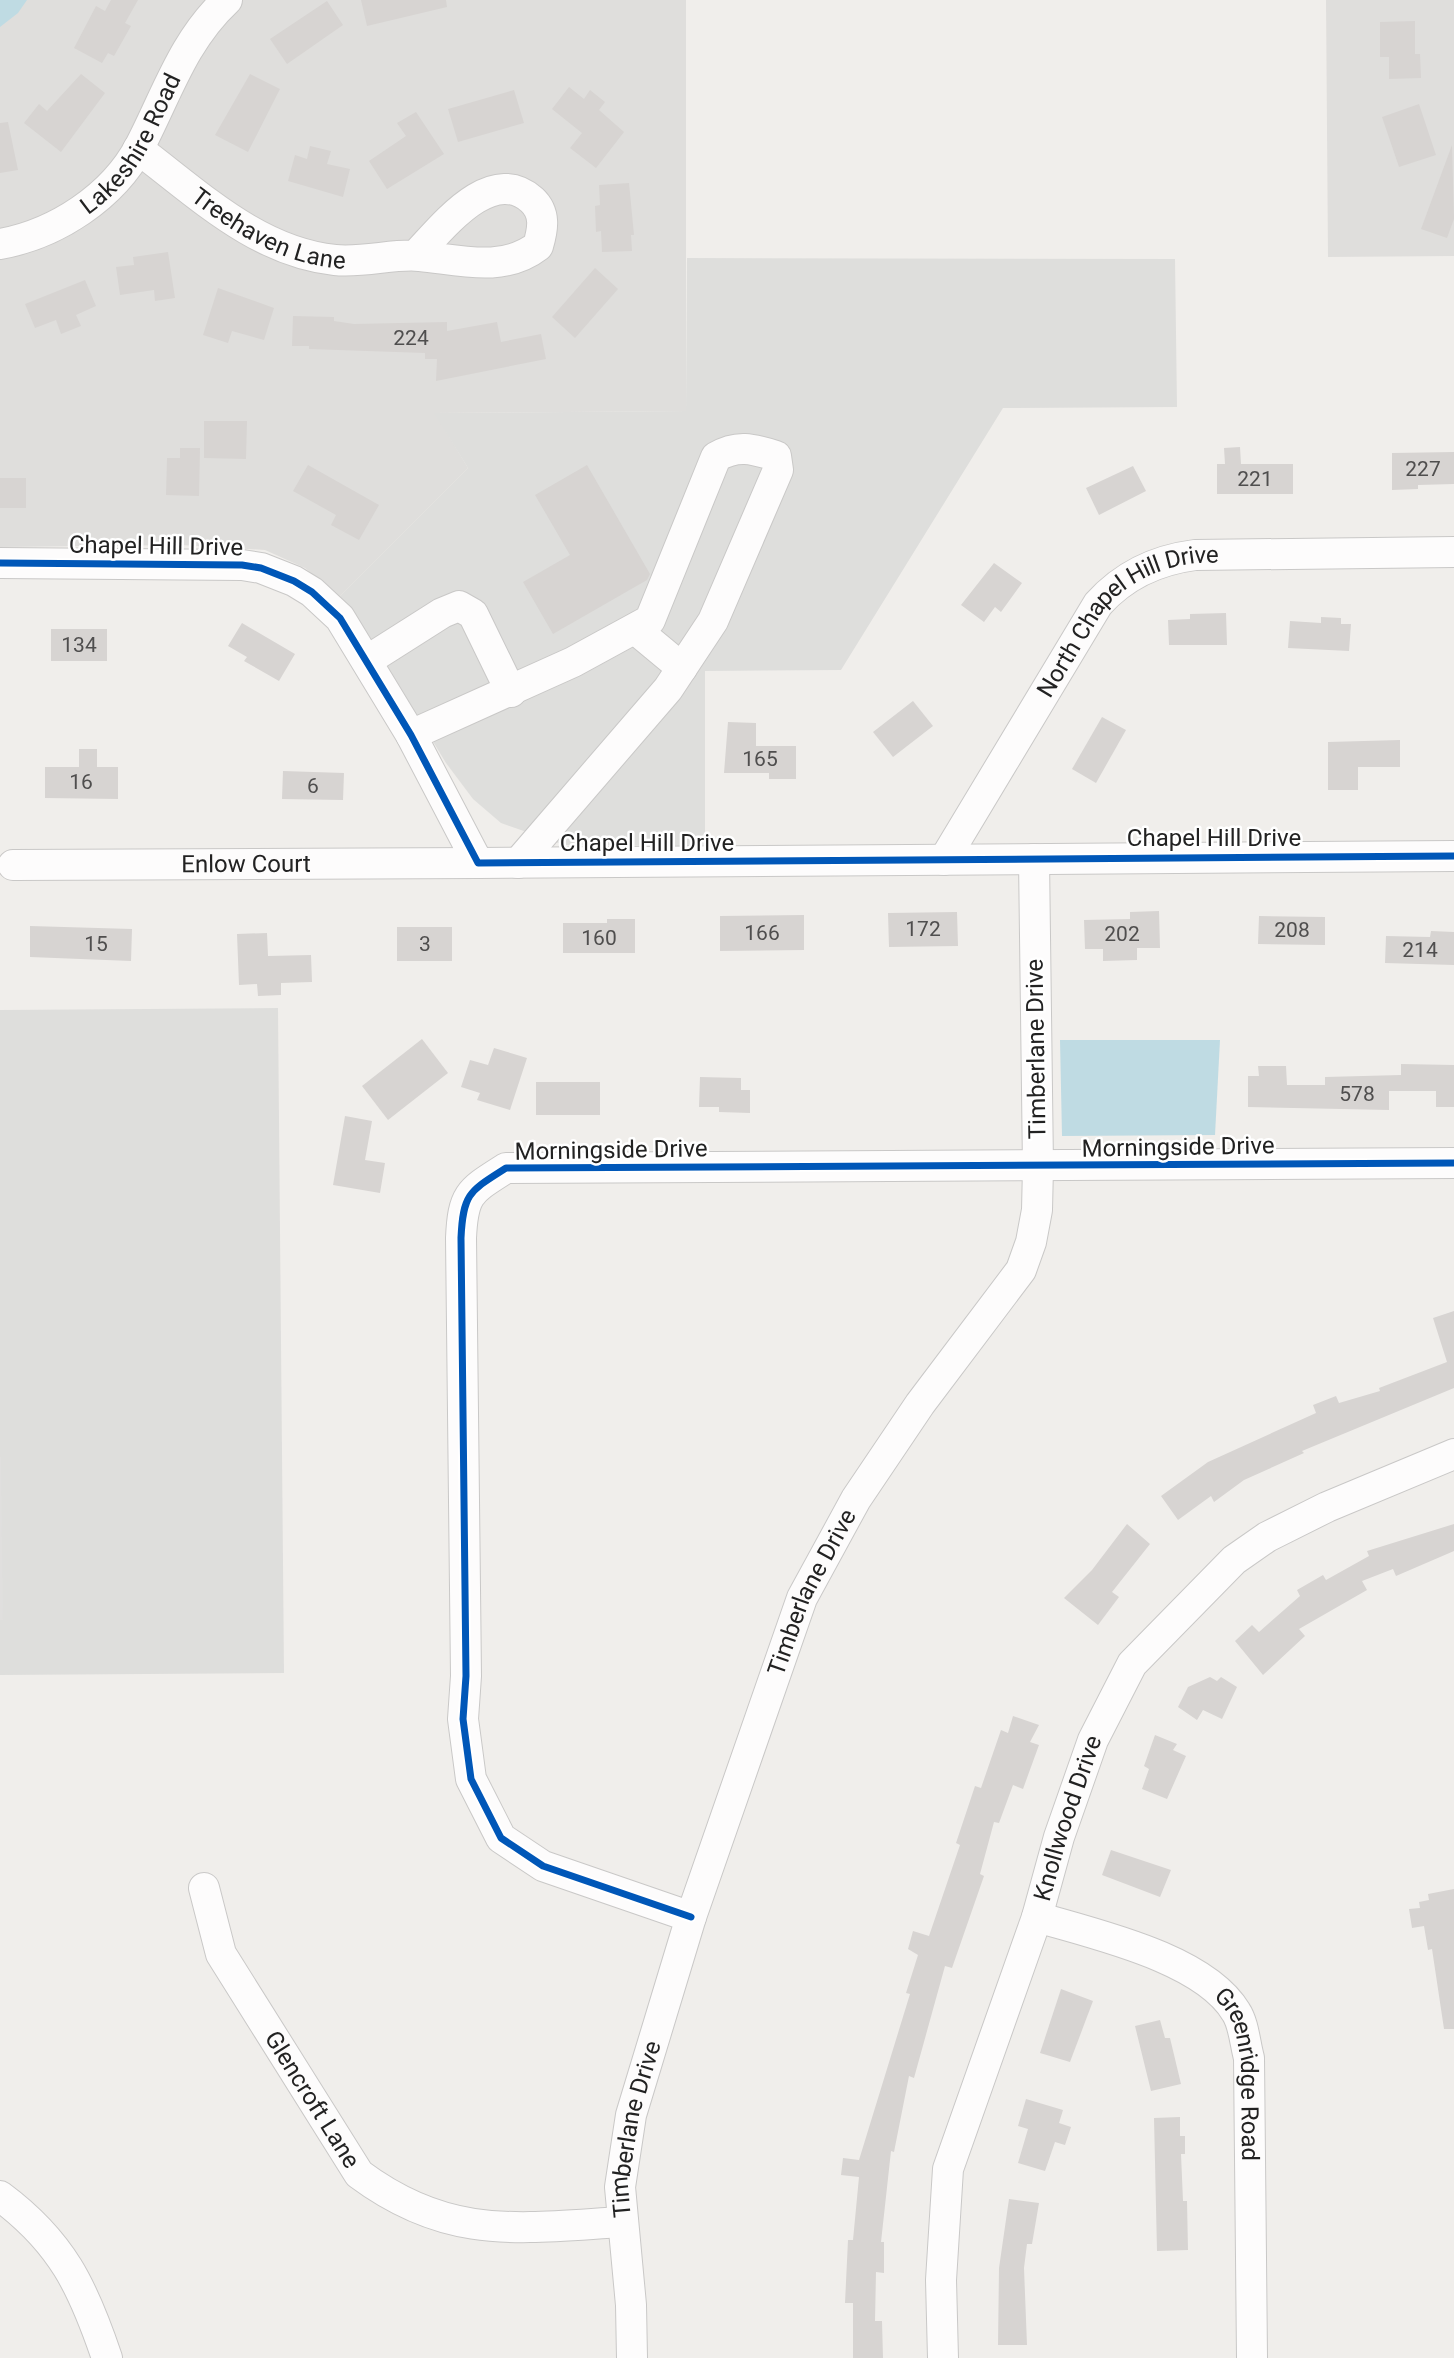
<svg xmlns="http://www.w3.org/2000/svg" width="1454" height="2358" viewBox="0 0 1454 2358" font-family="Roboto,sans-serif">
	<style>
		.residential { fill: #dfdedc }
		.religious { fill: #dededc }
		.parking { fill: #e0dfde }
		.water { fill: #bfdbe3 }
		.building { fill: #d7d4d2 }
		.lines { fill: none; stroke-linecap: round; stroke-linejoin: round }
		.minor-casing { stroke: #c9c8c7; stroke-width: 32 }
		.minor { stroke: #fdfcfc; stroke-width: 30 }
		.cycleway-casing { stroke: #fff; stroke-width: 11 }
		.cycleway { stroke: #0057b8; stroke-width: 7 }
		.labels { text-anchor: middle; stroke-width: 5; stroke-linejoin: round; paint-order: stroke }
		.number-label { font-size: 21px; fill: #4f4e4e }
		.street-label { font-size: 24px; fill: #222; stroke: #fff }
	</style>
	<rect width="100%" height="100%" fill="#f0eeeb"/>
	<g class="residential">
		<polygon points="0,0 686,0 686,411 435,413 468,468 339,597 305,568 265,550 181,545 0,547"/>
		<polygon points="1326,0 1454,0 1454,256 1328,257"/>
	</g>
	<g class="religious">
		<polygon points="687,258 1175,259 1177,407 1003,408 841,670 705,671 705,846 564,845 501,823 473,799 446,763 371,639 339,597 468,468 434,413 686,411"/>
		<polygon points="278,1008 284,1673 0,1675 0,1010"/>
	</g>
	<polygon class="parking" points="0,1457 1,1457 3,1620 0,1620"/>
	<g class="water">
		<polygon points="0,0 27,0 18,13 0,27"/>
		<polygon points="1060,1040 1220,1040 1215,1135 1062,1136"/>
	</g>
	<g class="building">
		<polygon points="111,0 138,0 125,23 131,26 114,56 108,53 102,63 74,48 96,6 105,11"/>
		<polygon points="361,0 446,0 447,7 367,26"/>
		<polygon points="327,1 343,25 287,64 270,39"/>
		<polygon points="1415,21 1415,54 1420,54 1421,78 1389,79 1389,57 1380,57 1380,22"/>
		<polygon points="81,74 105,93 61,152 24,123 39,104 47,111"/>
		<polygon points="250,74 280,89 248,152 215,135"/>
		<polygon points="569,87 584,99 590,90 605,102 599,110 624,132 596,168 570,148 582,133 552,109"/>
		<polygon points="514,90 524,123 458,142 448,109"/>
		<polygon points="1419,104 1436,155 1399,167 1382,117"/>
		<polygon points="416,112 444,154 387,189 369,161 406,136 397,123"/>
		<polygon points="8,122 18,170 0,173 0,123"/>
		<polygon points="1452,145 1454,219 1447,238 1421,229"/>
		<polygon points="310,146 331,151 327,164 350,169 343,197 288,181 295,155 307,159"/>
		<polygon points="629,183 634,235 631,235 632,251 602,252 601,231 596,232 595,206 600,205 599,185"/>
		<polygon points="168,252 175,298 155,301 154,290 120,295 116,267 134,265 133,257"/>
		<polygon points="595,268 618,289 575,338 552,317"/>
		<polygon points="85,280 96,306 76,315 81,326 61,334 56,320 35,328 25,304"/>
		<polygon points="218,288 274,308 264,340 232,331 228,343 203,335"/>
		<polygon points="293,316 334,317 334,321 354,324 447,322 447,331 497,322 501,342 541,334 546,359 436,381 437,359 425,359 425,353 309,349 309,346 292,346"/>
		<polygon points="204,421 247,421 246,459 204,458"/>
		<polygon points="1240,447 1241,464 1293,464 1293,494 1217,494 1217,464 1225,464 1224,448"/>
		<polygon points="180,448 200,448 199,496 166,495 167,458 180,458"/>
		<polygon points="1454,452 1454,484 1418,485 1418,489 1392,490 1392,453"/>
		<polygon points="308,465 379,505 359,540 331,525 336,515 293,491"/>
		<polygon points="587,465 650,574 647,580 553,634 523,582 570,555 535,495"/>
		<polygon points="1133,466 1146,491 1099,515 1086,488"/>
		<rect x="0" y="478" width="26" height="30"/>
		<polygon points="994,563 1022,583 1001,612 995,607 984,622 961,605"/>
		<polygon points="1226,613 1227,645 1169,645 1168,620 1190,619 1190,614"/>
		<polygon points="1321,617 1341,618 1341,624 1351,624 1349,651 1288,648 1290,621 1321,623"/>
		<polygon points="242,623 295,654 279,681 244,661 247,657 228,646"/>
		<rect x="51" y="629" width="56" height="32"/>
		<polygon points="913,701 933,726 893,757 873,732"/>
		<polygon points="1102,717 1126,730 1096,783 1072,769"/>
		<polygon points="728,722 756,723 756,746 796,746 796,779 769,779 769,773 724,773"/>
		<polygon points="1400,740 1400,767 1358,767 1358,790 1328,790 1328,742"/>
		<polygon points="79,749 97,749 97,767 118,767 118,799 45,798 45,767 79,767"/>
		<polygon points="283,771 344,773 343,800 282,799"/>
		<polygon points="1159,911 1160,948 1137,948 1137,960 1103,961 1103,949 1085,949 1084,920 1130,919 1130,912"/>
		<polygon points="957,912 958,946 889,947 888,913"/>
		<polygon points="804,915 804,950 720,951 720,916"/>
		<polygon points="1259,916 1325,917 1325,945 1258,944"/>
		<polygon points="607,919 635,919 635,953 563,953 563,923 607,923"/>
		<polygon points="30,926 132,929 131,961 30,957"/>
		<rect x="397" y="927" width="55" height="34"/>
		<polygon points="1431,931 1454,932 1454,965 1385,963 1386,936 1430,937"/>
		<polygon points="267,933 268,956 311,955 312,982 281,983 281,995 258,996 257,984 239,985 237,934"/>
		<polygon points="422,1039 448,1073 388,1120 362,1086"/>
		<polygon points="494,1048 527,1058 510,1110 477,1100 480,1093 461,1087 470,1060 488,1065"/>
		<polygon points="1401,1064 1454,1065 1454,1107 1436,1107 1436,1091 1389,1091 1389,1110 1248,1107 1248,1076 1259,1076 1258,1066 1286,1066 1287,1085 1325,1085 1325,1077 1401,1075"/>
		<polygon points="700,1077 741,1078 741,1090 750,1090 750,1113 719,1112 719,1107 699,1107"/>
		<rect x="536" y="1082" width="64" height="33"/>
		<polygon points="345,1116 372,1121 365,1160 385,1163 380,1193 333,1185"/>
		<polygon points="1454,1311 1454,1388 1302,1451 1304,1453 1244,1480 1214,1502 1211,1496 1178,1520 1161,1496 1208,1462 1316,1413 1313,1405 1336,1396 1339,1403 1380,1391 1379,1388 1447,1362 1433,1318"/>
		<polygon points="1127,1524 1150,1544 1112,1592 1119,1597 1098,1625 1064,1598 1092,1570"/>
		<polygon points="1454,1524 1454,1551 1396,1576 1393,1569 1362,1581 1367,1590 1299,1629 1305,1636 1263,1675 1235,1641 1252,1625 1259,1632 1300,1596 1297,1590 1323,1575 1326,1580 1369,1556 1367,1551"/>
		<polygon points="1210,1677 1217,1681 1221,1677 1237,1687 1222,1719 1203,1710 1197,1720 1178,1707 1188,1687"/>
		<polygon points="1013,1716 1039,1725 1030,1742 1039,1745 1023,1789 1013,1785 999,1823 994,1822 980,1874 984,1876 952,1968 945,1966 914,2078 909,2076 894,2152 891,2151 881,2242 884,2242 884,2273 876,2272 875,2321 882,2321 883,2358 853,2358 853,2303 845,2303 848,2240 853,2240 859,2177 841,2175 843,2158 859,2160 910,1994 906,1993 918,1955 908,1949 913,1931 929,1936 960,1845 956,1843 975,1786 981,1788 1001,1730 1008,1733"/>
		<polygon points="1155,1735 1177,1744 1173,1750 1186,1756 1167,1799 1142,1789 1149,1769 1144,1766"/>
		<polygon points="1111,1850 1171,1870 1160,1897 1102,1875"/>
		<polygon points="1454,1889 1454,2029 1444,2029 1432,1949 1428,1950 1424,1926 1412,1928 1409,1909 1420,1908 1419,1902 1429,1900 1428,1894"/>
		<polygon points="1061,1989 1093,2001 1070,2062 1040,2053"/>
		<polygon points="1160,2020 1165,2038 1170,2038 1181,2084 1151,2091 1135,2026"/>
		<polygon points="1026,2099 1063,2110 1059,2123 1071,2127 1065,2145 1055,2142 1045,2171 1018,2163 1028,2129 1018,2126"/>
		<polygon points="1180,2117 1180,2136 1185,2136 1185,2154 1181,2154 1183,2201 1187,2201 1188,2250 1157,2251 1154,2118"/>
		<polygon points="1009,2199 1039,2203 1032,2244 1027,2244 1024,2268 1027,2345 998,2345 999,2268"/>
	</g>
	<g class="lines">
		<g class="minor-casing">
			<g id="minor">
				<path id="s1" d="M138 149C198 194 257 252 335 260 364 263 396 253 420 256 460 260 503 273 538 246 543 229 546 213 532 200 491 163 442 228 416 255"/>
				<path id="s2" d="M0 244C56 234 113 197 140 146 167 94 183 41 227 0"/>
				<polyline points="0,563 242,565 261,568 294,581 312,592 340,618 411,735 478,863 1454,856"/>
				<polyline points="635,629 682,668"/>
				<polyline points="368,660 442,613 459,606 473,614 511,692"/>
				<path d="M411 735 573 662 650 620 716 457C738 444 753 449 776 456L778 470 713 621 668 689 518 863"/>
				<path id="s3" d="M944 860 1098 604C1124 575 1156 560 1195 555L1454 552"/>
				<path id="s4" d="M13 865 478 863"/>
				<path id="s5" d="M204 1888 221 1954 359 2174C449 2241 519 2228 623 2222"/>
				<path d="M691 1917 543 1866 501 1838 471 1779 463 1719 466 1676 461 1238C463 1193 470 1191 506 1168L1454 1163"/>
				<path id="s6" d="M1037 1917C1094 1934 1204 1958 1236 2012 1244 2024 1245 2044 1249 2058L1252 2358"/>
				<path d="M0 2196C62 2242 83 2287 107 2358"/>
				<path id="s7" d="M632 2358 631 2305 620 2187 631 2115 691 1917 802 1598 856 1499 920 1404 1021 1270 1031 1242 1037 1210 1038 1167 1034 859"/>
				<path id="s8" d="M943 2358 941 2280 948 2169 1037 1917 1059 1837 1093 1740 1132 1664 1234 1560 1267 1537 1327 1507 1454 1454"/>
			</g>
		</g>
		<use href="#minor" class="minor"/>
		<g class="cycleway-casing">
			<g id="cycleway">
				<polyline points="0,563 242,565 261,568 294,581 312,592 340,618 411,735 478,863 1454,856"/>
				<path d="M691 1917 543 1866 501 1838 471 1779 463 1719 466 1676 461 1238C463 1193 470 1191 506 1168L1454 1163"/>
			</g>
		</g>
		<use href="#cycleway" class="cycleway"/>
	</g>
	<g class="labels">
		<g class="number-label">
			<text x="411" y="345">224</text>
			<text x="1423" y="476">227</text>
			<text x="1255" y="486">221</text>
			<text x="79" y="652">134</text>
			<text x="760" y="766">165</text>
			<text x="81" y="789">16</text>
			<text x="313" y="793">6</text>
			<text x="923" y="936">172</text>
			<text x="1292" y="937">208</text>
			<text x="762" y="940">166</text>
			<text x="1122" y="941">202</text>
			<text x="599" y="945">160</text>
			<text x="96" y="951">15</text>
			<text x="425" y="951">3</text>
			<text x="1420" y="957">214</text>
			<text x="1357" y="1101">578</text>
		</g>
		<g class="street-label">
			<text dy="8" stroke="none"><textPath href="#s2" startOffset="173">Lakeshire Road</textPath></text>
			<text dy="8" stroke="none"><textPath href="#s1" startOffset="156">Treehaven Lane</textPath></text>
			<text transform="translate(156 546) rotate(1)" y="8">Chapel Hill Drive</text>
			<text dy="8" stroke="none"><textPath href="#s3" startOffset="313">North Chapel Hill Drive</textPath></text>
			<text x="1214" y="846">Chapel Hill Drive</text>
			<text x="647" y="851">Chapel Hill Drive</text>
			<text dy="8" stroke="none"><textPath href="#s4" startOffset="233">Enlow Court</textPath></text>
			<text transform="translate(1036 1049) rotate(-91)" y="8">Timberlane Drive</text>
			<text transform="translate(1178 1147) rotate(-1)" y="8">Morningside Drive</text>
			<text transform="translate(611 1150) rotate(-1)" y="8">Morningside Drive</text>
			<text dy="8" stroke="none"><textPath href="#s7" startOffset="798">Timberlane Drive</textPath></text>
			<text dy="8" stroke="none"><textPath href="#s8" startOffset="560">Knollwood Drive</textPath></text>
			<text dy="8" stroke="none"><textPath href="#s6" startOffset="287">Greenridge Road</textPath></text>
			<text dy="8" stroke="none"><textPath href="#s5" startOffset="240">Glencroft Lane</textPath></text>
			<text dy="8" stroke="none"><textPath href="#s7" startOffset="231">Timberlane Drive</textPath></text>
		</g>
	</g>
</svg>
